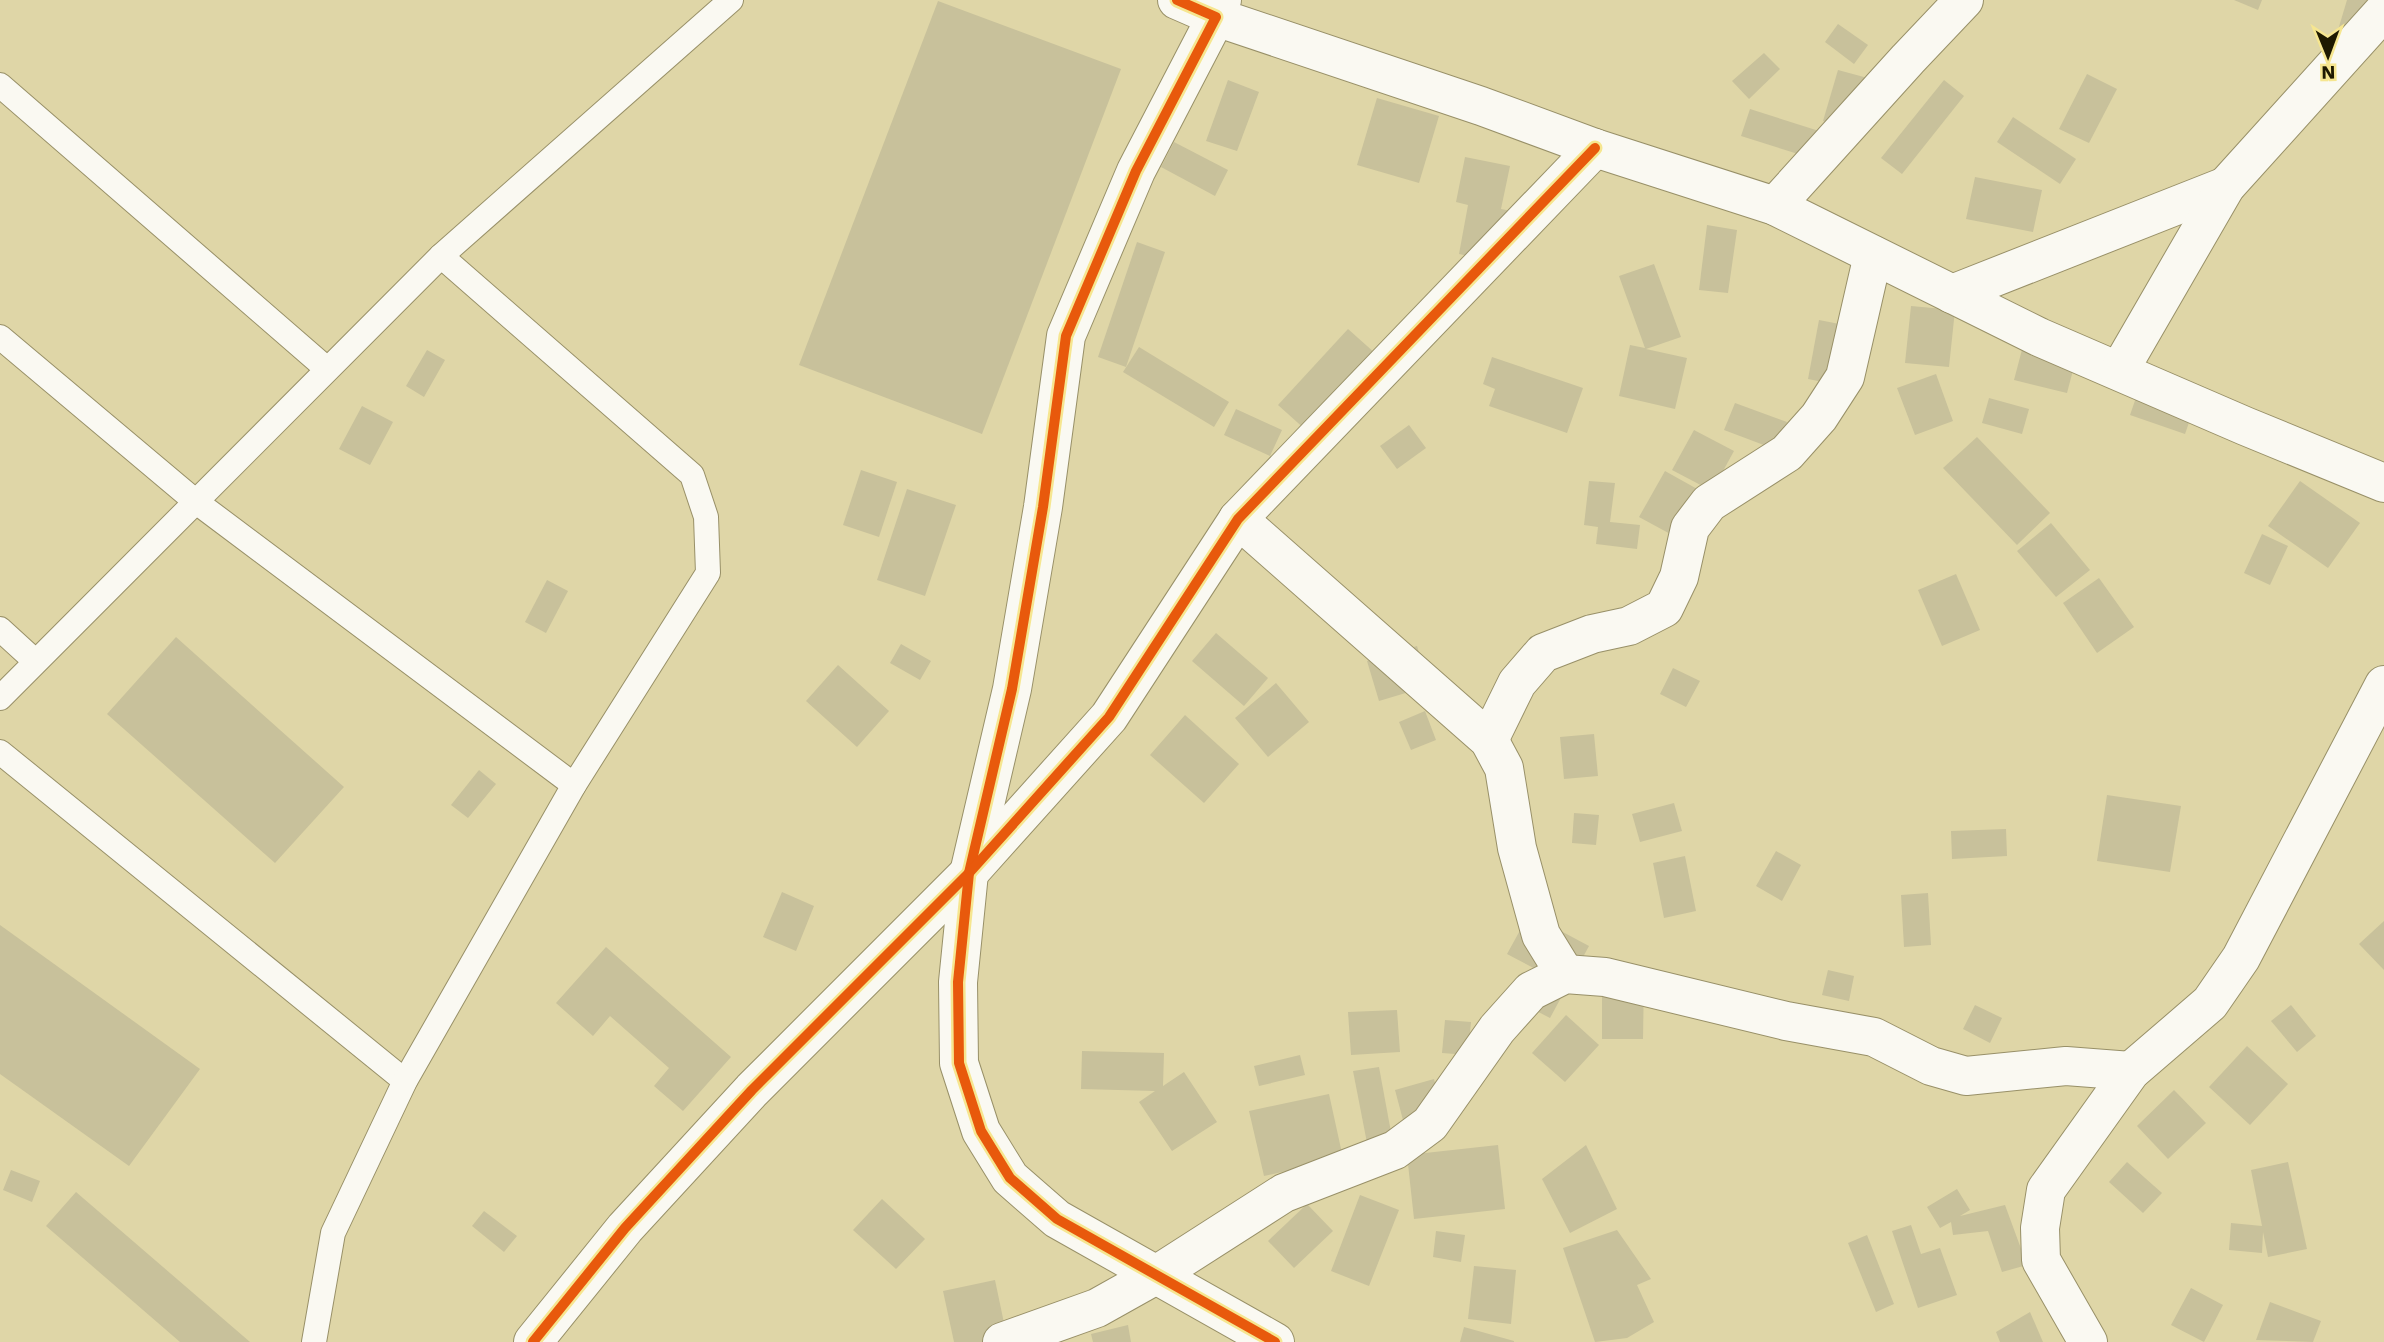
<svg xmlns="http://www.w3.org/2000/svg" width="2384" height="1342" viewBox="0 0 2384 1342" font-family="'Work Sans',sans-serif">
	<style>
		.building { fill: #c8c19b }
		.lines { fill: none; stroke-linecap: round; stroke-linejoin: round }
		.lane-casing { stroke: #989068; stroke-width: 26 }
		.street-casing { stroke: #989068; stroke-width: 40 }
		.lane { stroke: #faf9f2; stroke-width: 24 }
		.street { stroke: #faf9f2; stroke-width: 38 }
		.cycleway-casing { stroke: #f6e690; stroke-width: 15 }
		.cycleway { stroke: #e8590c; stroke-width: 10 }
	</style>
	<rect width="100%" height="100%" fill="#dfd6a7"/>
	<g class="building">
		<polygon points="2234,0 2262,0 2258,10"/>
		<polygon points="2347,0 2384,0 2335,40"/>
		<polygon points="938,1 1121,69 982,434 799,365"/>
		<polygon points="1838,24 1868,45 1854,64 1825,42"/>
		<polygon points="1764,53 1780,69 1749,99 1732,81"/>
		<polygon points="1838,70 1875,80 1861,132 1823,121"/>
		<polygon points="2087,74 2117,89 2089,143 2059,129"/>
		<polygon points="1228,80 1259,92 1237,151 1206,141"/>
		<polygon points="1944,80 1964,96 1902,174 1881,158"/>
		<polygon points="1377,98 1439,116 1419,183 1357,165"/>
		<polygon points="1750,109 1819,131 1811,158 1741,136"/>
		<polygon points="2013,117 2076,159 2060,184 1997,142"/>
		<polygon points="1174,142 1228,170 1215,196 1161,167"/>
		<polygon points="1465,157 1510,166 1501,209 1517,212 1507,264 1459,254 1468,205 1456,202"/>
		<polygon points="1975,177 2042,190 2033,232 1966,219"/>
		<polygon points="1707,225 1737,230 1728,293 1699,290"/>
		<polygon points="1137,242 1165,252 1126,367 1098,357"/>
		<polygon points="1654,264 1681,337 1646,349 1687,358 1675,409 1619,396 1630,345 1645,348 1619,276"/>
		<polygon points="1911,306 1955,310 1949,367 1905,363"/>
		<polygon points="1819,320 1870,330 1858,389 1808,379"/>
		<polygon points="1348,329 1376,354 1307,431 1278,405"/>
		<polygon points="2024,342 2077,355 2067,393 2014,380"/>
		<polygon points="1139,347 1229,402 1214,427 1123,372"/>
		<polygon points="427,350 445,360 424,397 406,386"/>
		<polygon points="1492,357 1583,388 1567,433 1489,406 1495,389 1483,384"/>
		<polygon points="1936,374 1953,421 1915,435 1897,388"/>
		<polygon points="2140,386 2195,405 2185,434 2130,415"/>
		<polygon points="1989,398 2029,409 2022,434 1982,423"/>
		<polygon points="1735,403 1787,422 1777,450 1724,430"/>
		<polygon points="362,406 393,422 370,465 339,449"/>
		<polygon points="1236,409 1282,430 1270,456 1224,435"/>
		<polygon points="1409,425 1426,448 1397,469 1380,446"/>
		<polygon points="1694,430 1734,451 1712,491 1672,470"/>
		<polygon points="1977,437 2050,513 2017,545 1943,468"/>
		<polygon points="861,470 897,482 879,537 843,525"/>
		<polygon points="1665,471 1699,490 1674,536 1639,517"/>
		<polygon points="1589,481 1615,483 1610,522 1640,525 1637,549 1596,544 1598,527 1584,525"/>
		<polygon points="2300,481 2360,523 2328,568 2268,526"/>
		<polygon points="907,489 956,505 925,596 877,580"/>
		<polygon points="2051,523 2090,570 2056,597 2017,551"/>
		<polygon points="2262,534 2288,546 2270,585 2244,573"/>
		<polygon points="1956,574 1980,630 1942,646 1918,590"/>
		<polygon points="2099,578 2134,627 2097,653 2063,603"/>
		<polygon points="547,580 568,591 546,633 525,622"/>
		<polygon points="1216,633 1268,678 1244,706 1192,661"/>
		<polygon points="176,637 344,787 275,863 107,714"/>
		<polygon points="901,644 931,661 920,680 890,663"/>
		<polygon points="1417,646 1429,686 1379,701 1367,661"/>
		<polygon points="838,665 889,711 857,747 806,701"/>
		<polygon points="1673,668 1700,681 1686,707 1660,694"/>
		<polygon points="1276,683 1309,722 1268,757 1235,718"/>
		<polygon points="1425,711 1436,740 1411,750 1399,722"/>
		<polygon points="1185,715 1239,764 1204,803 1150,755"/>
		<polygon points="1594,734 1598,776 1564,779 1560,737"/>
		<polygon points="479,770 496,784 468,818 451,805"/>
		<polygon points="2107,795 2181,806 2170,872 2097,861"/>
		<polygon points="1674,803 1682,831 1640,842 1632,814"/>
		<polygon points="1574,813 1599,815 1596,845 1572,843"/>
		<polygon points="2006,829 2007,856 1952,859 1951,831"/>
		<polygon points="1776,851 1801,865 1782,901 1756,886"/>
		<polygon points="1685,856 1696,911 1664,918 1653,863"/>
		<polygon points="782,892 814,906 796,951 763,937"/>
		<polygon points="1928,893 1931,945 1904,947 1901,895"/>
		<polygon points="1529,914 1589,946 1550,1018 1525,1005 1543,973 1507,954"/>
		<polygon points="2384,921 2384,970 2359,944"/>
		<polygon points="0,925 200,1069 129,1166 0,1074"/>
		<polygon points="606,947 731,1057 683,1111 654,1086 669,1068 610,1016 593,1036 556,1003"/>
		<polygon points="1828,970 1854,976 1849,1001 1822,995"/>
		<polygon points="1602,979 1644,979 1643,1039 1602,1039"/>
		<polygon points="1975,1005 2002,1018 1990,1043 1963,1029"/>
		<polygon points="2291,1005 2316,1036 2297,1052 2271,1021"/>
		<polygon points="1397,1010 1400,1052 1351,1055 1348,1012"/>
		<polygon points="1566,1015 1599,1045 1565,1082 1532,1053"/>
		<polygon points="1445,1020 1471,1022 1468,1055 1442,1053"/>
		<polygon points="2247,1046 2288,1084 2250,1125 2209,1087"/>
		<polygon points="1082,1051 1164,1053 1163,1086 1184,1072 1217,1122 1172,1151 1139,1102 1155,1091 1081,1089"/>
		<polygon points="1300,1055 1305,1075 1259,1086 1254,1066"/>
		<polygon points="1379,1067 1393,1143 1368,1148 1353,1071"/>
		<polygon points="1434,1079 1446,1125 1407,1135 1395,1090"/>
		<polygon points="2174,1090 2206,1123 2168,1159 2137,1126"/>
		<polygon points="1329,1094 1343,1158 1264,1176 1249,1111"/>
		<polygon points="1498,1145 1505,1209 1414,1219 1407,1155"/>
		<polygon points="1586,1145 1617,1209 1570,1233 1542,1179"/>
		<polygon points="2127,1162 2162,1193 2143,1213 2109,1182"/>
		<polygon points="2288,1162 2307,1249 2268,1257 2263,1232 2262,1253 2229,1250 2231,1223 2262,1226 2251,1170"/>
		<polygon points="11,1170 40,1181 32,1202 3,1190"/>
		<polygon points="1957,1189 1970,1210 1960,1216 2005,1205 2027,1265 2002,1272 1988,1231 1953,1235 1951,1222 1940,1228 1927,1207"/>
		<polygon points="76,1192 250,1342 180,1342 46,1226"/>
		<polygon points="1360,1195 1399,1210 1369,1286 1331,1271"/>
		<polygon points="882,1199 925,1239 896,1269 853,1230"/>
		<polygon points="1307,1204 1333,1231 1294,1268 1268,1241"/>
		<polygon points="484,1211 517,1236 504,1252 472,1226"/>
		<polygon points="1911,1225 1921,1254 1940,1248 1957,1295 1918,1308 1892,1231"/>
		<polygon points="1617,1230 1651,1279 1637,1285 1654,1322 1627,1338 1595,1342 1563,1248"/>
		<polygon points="1436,1231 1465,1235 1461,1262 1433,1257"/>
		<polygon points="1867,1235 1894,1304 1876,1312 1848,1243"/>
		<polygon points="1474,1266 1516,1270 1511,1324 1468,1319"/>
		<polygon points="995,1280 1008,1342 954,1342 943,1291"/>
		<polygon points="2191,1288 2223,1305 2204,1342 2171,1325"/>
		<polygon points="2270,1302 2321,1321 2313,1342 2256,1340"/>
		<polygon points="2030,1312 2043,1342 2000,1342 1996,1332"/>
		<polygon points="1128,1325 1131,1342 1093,1342 1091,1334"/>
		<polygon points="1464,1327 1514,1341 1514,1342 1460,1342"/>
	</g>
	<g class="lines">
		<g class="lane-casing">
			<g id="lane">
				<polyline points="0,85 327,369"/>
				<polyline points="0,337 195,501 574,785"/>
				<polyline points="0,629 35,661"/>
				<polyline points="0,698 441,256 731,0"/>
				<polyline points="0,752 405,1081"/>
				<polyline points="314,1342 333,1233 405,1081 574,785 708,573 706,517 692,475 441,256"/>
			</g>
		</g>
		<g class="street-casing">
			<g id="street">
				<polyline points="1177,0 1216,17 1136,171 1066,336 1043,507 1012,689 969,873 958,982 959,1063 981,1131 1010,1178 1057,1219 1275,1342"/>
				<polyline points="1222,0 1216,17 1481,106 1595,148 1775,206 2039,337 2245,426 2384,483"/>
				<polyline points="1775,206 1908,59 1964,0"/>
				<polyline points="1952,294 2226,186"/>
				<polyline points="2119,371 2226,186 2384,11"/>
				<polyline points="1238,519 1489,740 1504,768 1517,848 1541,935 1565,974"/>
				<polyline points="1489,740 1517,683 1543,653 1592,634 1629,626 1664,608 1679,577 1690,528 1709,503 1787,453 1819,417 1845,377 1873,255"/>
				<polyline points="533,1342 625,1228 752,1090 969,873 1109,717 1238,519 1595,148"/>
				<polyline points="1002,1342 1097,1308 1156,1275 1284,1193 1395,1150 1430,1124 1497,1029 1531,991 1565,974 1605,977 1786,1021 1874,1037 1931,1066 1966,1076 2066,1066 2131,1071"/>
				<polyline points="2088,1342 2041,1260 2040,1228 2046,1190 2131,1071 2210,1003 2241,958 2384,685"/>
			</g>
		</g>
		<use href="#lane" class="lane"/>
		<use href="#street" class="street"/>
		<g class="cycleway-casing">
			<g id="cycleway">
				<polyline points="1177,0 1216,17 1136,171 1066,336 1043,507 1012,689 969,873 958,982 959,1063 981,1131 1010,1178 1057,1219 1275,1342"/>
				<polyline points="533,1342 625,1228 752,1090 969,873 1109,717 1238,519 1595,148"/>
			</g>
		</g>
		<use href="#cycleway" class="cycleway"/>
	</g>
	<g transform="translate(2328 56) rotate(179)" stroke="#f6e690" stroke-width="5" paint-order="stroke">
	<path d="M0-5L12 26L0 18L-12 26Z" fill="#1e1900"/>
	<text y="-10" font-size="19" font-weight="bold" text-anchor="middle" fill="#1e1900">N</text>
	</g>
</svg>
